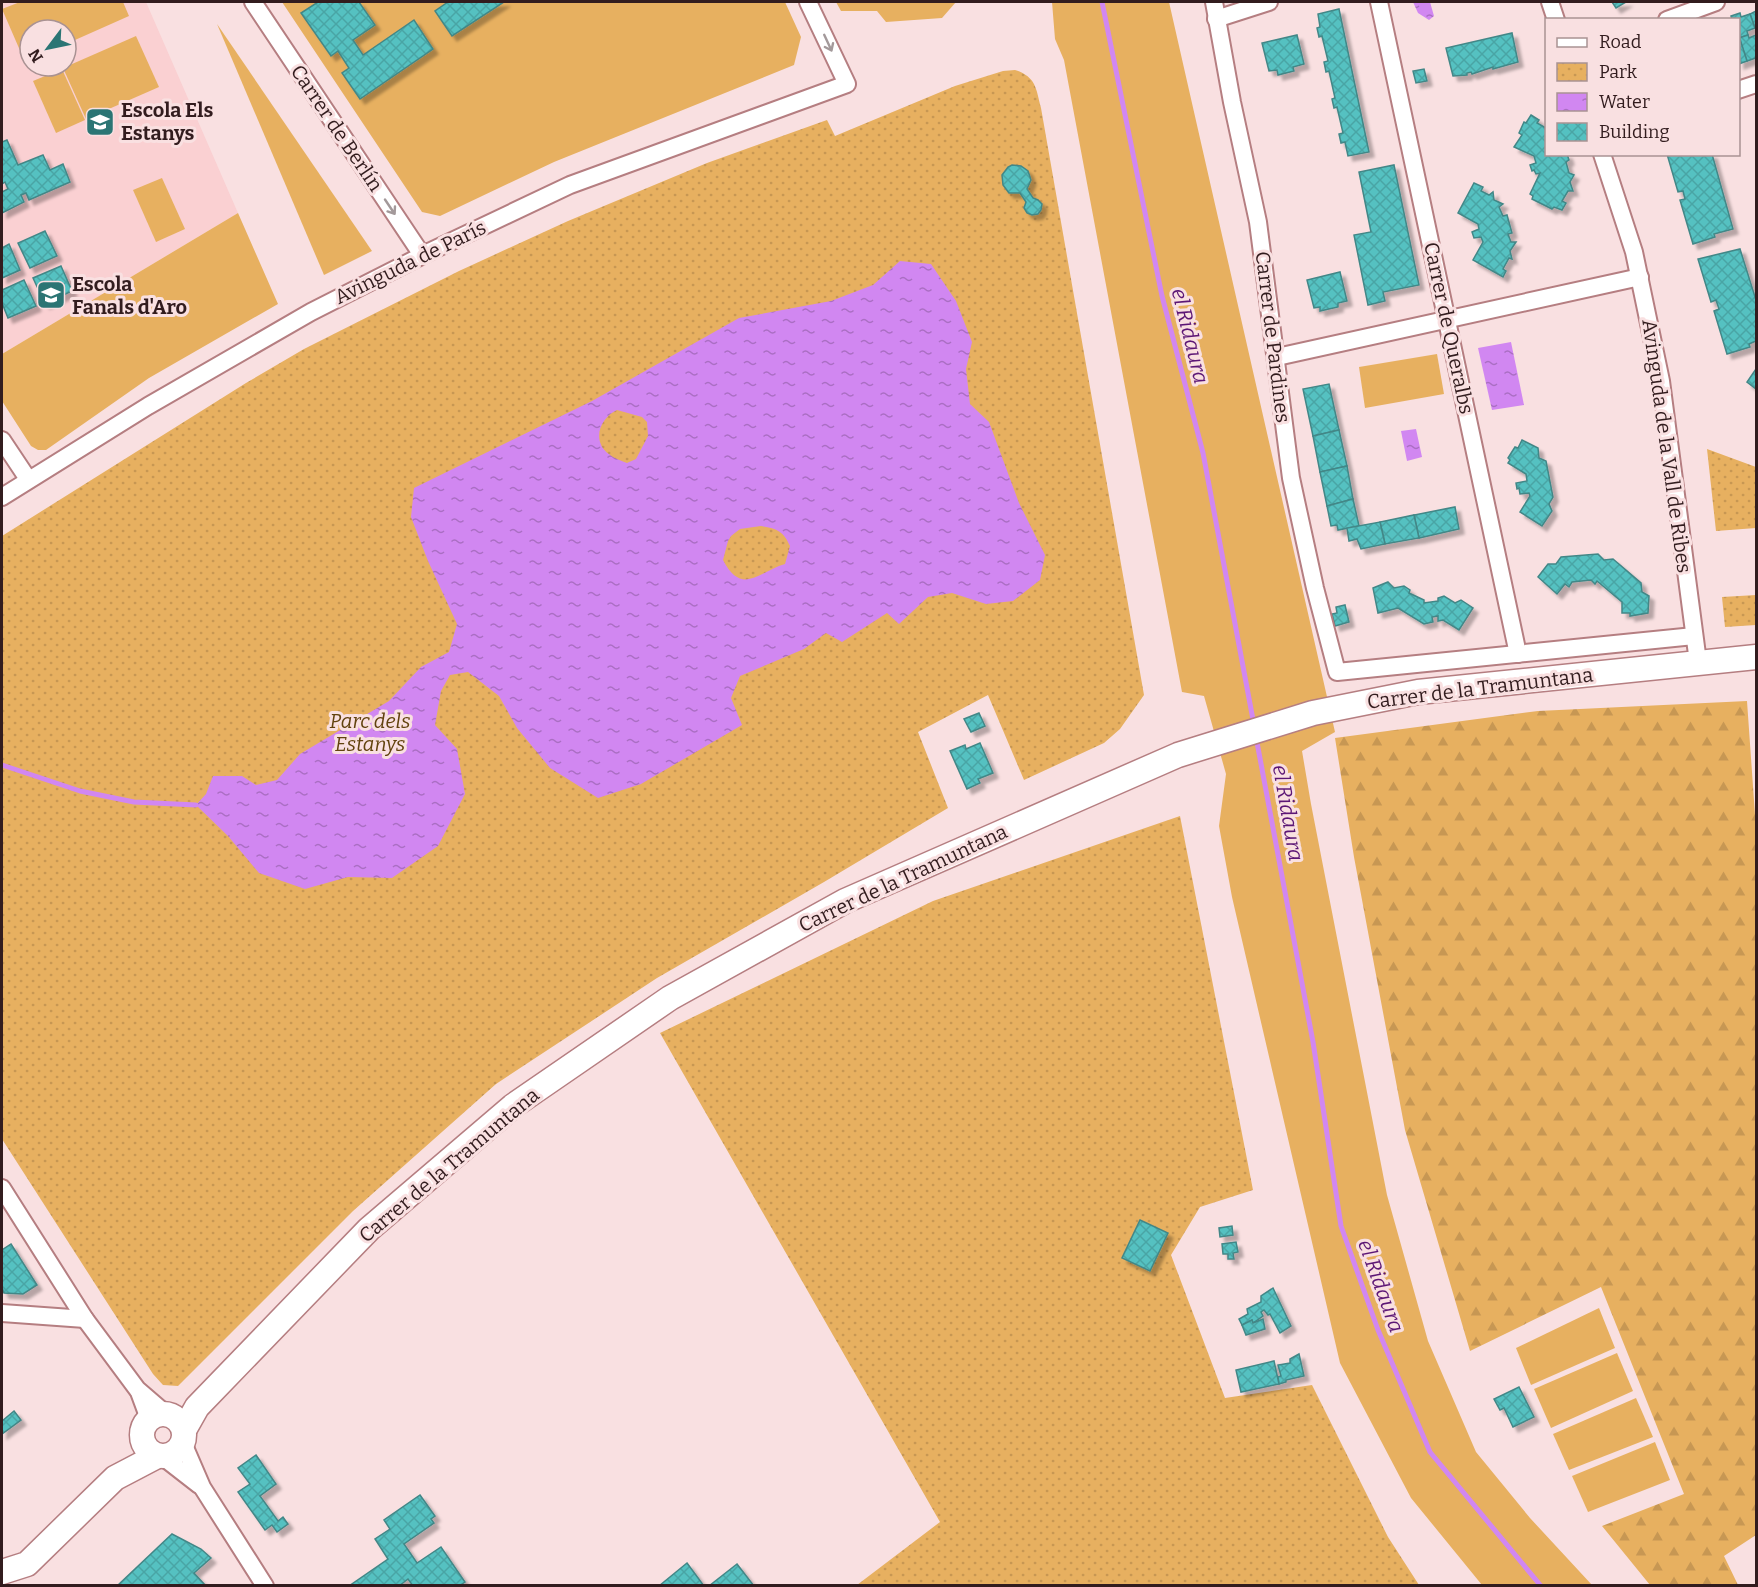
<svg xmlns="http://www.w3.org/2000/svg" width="1758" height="1587" viewBox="0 0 1758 1587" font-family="Bitter,serif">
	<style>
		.built { fill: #fad0d2; fill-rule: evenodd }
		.green { fill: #e7b060 }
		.forest { fill: url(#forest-firs) }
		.park { fill: url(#park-dots) }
		.water { fill: url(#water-ripples); fill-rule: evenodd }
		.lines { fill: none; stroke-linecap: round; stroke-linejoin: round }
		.stream { stroke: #d187f1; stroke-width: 5 }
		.building { fill: url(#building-cross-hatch); stroke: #438787; stroke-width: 1.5; filter: url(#shadow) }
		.street-casing { stroke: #b57e81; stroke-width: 20 }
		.secondary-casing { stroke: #b57e81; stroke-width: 27 }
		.street { stroke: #fff; stroke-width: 16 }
		.secondary { stroke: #fff; stroke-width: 24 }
		.oneway { stroke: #a3999a }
		.labels { text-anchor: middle; stroke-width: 6; stroke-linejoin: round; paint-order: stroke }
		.poi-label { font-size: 20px; font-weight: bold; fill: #321c1e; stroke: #f9e0e1; text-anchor: start }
		.street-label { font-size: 20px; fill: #321c1e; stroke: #f9e0e1 }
		.park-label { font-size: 20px; font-style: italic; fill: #62420e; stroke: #f9e0e1 }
		.water-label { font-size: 21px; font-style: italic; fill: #5c1675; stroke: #f9e0e1 }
	</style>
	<defs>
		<pattern id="forest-firs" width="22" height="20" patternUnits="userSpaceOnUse" patternTransform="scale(1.5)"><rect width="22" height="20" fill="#e7b060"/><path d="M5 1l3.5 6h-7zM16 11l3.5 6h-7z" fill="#c79753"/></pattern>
		<pattern id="park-dots" width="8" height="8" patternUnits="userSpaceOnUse" patternTransform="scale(1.5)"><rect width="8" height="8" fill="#e7b060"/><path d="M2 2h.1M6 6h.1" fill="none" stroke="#c79753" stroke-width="1.8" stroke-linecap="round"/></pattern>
		<pattern id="water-ripples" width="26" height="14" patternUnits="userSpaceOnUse" patternTransform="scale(1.5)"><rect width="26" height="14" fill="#d187f1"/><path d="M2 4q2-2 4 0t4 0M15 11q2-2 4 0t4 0" fill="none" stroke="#aa6ec3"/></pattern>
		<pattern id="building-cross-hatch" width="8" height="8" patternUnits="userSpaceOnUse" patternTransform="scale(1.5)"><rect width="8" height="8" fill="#54c1c1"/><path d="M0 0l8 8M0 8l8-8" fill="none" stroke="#4aa5a5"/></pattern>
		<filter id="shadow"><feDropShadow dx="5" dy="5" stdDeviation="1.5" flood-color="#0004"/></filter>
	</defs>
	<rect width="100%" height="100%" fill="#f9e0e1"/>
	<path class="built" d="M2 2H146L238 213 2 354ZM30 30H66V66H30Z"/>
	<g class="green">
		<polygon points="20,2 123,2 129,16 66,44 66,30 30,30 30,60 25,62 2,9"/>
		<polygon points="282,2 785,2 801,37 794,65 554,162 440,216 422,212"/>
		<polygon points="836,2 956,2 942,18 886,22 877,11 841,11"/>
		<polygon points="1052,2 1169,2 1335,732 1302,751 1311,804 1387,1195 1428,1341 1476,1452 1530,1518 1592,1585 1482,1585 1411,1498 1340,1363 1232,897 1219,826 1226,774 1204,696 1182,692 1064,60 1055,39"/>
		<polygon points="217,24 372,251 324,275"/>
		<polygon points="136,36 159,87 86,119 63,68"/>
		<polygon points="62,69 85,120 56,133 33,81"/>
		<polygon points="162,178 185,229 156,242 133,190"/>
		<polygon points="238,213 278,304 149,378 46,450 38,450 31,446 2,401 2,354"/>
		<polygon points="1437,354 1444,394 1365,408 1359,367"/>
		<polygon points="1599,1308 1615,1348 1531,1385 1516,1348"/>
		<polygon points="1617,1353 1633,1391 1551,1428 1534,1389"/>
		<polygon points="1636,1398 1653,1437 1569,1470 1553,1434"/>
		<polygon points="1655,1442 1670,1480 1588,1512 1572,1476"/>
	</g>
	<polygon class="forest" points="1747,701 1756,829 1756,1535 1724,1556 1738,1585 1650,1585 1602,1526 1684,1494 1601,1287 1470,1351 1405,1130 1354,857 1335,738 1538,711"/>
	<g class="park">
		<path d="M1015 70C1036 77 1036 88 1041 108L1144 695 1120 729 1104 743 1024 780 988 695 918 732 948 808 824 882 657 978 496 1084 353 1211 178 1386 163 1385 153 1374 2 1139V536L246 383 304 349 459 271 568 221 707 163 827 120 835 136 955 86 1003 71Z"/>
		<polygon points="1707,449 1756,467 1756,528 1716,531"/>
		<polygon points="1756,595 1756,625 1725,627 1722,597"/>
		<polygon points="1180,816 1253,1190 1200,1207 1171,1255 1225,1398 1312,1385 1388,1537 1419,1585 857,1585 940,1522 660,1033 933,901"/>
	</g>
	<g class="water">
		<polygon points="1413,2 1430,2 1434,16 1429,20 1418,13"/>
		<path d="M900 261 931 264 956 301 972 342 966 369 970 404 989 422 1019 503 1045 555 1040 580 1013 601 986 604 952 593 928 597 899 624 887 613 842 642 826 633 804 649 740 676 731 698 742 725 641 784 598 798 550 768 517 728 499 696 468 672 450 675 441 691 435 725 457 749 465 794 438 846 392 878 348 877 305 889 259 873 228 836 196 805 206 794 213 776H242L256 785 277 780 300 754 389 701 421 667 449 652 457 624 428 561 411 517 414 488 592 401 739 318 831 301 873 285ZM617 410 642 417 647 422 648 436 636 459 627 463C618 460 607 455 602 447 594 432 604 416 617 410ZM761 526C777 528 784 532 790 546L785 564C760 571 742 597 723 560L728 541 731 536 740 529Z"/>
		<polygon points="1511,342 1524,405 1492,410 1478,348"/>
		<polygon points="1416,429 1422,457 1407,461 1401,431"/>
	</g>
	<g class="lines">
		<g class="stream">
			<polyline points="1102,2 1162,296 1203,453 1254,725"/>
			<polyline points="1256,737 1313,1042 1341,1226 1378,1330 1430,1452 1541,1586"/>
			<polyline points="2,765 80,791 134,802 196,805"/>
		</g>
	</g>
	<g class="building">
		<polygon points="318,2 359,2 375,25 353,40 363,55 414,20 433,49 360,99 342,73 349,68 338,51 331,56 301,13"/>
		<polygon points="448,2 504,2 452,36 435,11"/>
		<polygon points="1612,2 1626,2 1616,8"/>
		<polygon points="1339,9 1369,152 1348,156 1345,142 1341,143 1339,134 1343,133 1337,107 1334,108 1332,99 1335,98 1329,71 1326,72 1324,62 1328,61 1322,36 1319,37 1317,28 1320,27 1318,14"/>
		<polygon points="1756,11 1756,28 1755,28 1750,14"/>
		<polygon points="1740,13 1741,17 1750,14 1755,28 1747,31 1748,35 1739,38 1738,20 1732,20 1731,16"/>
		<polygon points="1512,33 1518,62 1493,69 1493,67 1472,74 1471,72 1467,73 1467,75 1453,76 1446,48"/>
		<polygon points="1297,35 1304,64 1293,67 1294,71 1278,75 1277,70 1269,71 1262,43"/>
		<polygon points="1748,35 1749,38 1756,35 1756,58 1747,61 1739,38"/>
		<polygon points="1740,39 1747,61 1739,64 1738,40"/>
		<polygon points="1424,69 1427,81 1416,83 1413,71"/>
		<polygon points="1531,115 1539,120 1537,123 1546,128 1546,154 1567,154 1569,160 1566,162 1569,173 1574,175 1570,182 1573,191 1568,191 1562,201 1566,203 1562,210 1554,207 1552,209 1532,199 1533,196 1530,194 1540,173 1536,174 1534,170 1532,171 1530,165 1536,163 1534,156 1514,147 1522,135 1519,133 1524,122 1526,123"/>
		<polygon points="7,140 18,165 43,155 50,170 63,164 70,182 29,200 26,193 21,195 24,202 2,213 2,192 8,189 5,182 2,184 2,142"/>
		<polygon points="1667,154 1712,154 1733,229 1714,234 1715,237 1693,244 1680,200 1685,199 1683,191 1678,192"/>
		<polygon points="1012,165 1021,166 1028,171 1031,180 1027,189 1033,198 1038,200 1042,204 1041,210 1038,214 1032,215 1027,213 1024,208 1026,202 1020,193 1009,193 1003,185 1002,175 1008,167"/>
		<polygon points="1394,165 1419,285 1383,292 1385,301 1368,305 1354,235 1371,232 1359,172"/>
		<polygon points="1474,183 1483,187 1481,191 1489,195 1493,192 1494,200 1503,204 1499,207 1503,216 1507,215 1512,233 1508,234 1511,242 1516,242 1510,251 1512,259 1509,258 1503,269 1506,271 1503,277 1473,260 1483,242 1481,237 1474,238 1472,232 1479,229 1478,224 1458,213"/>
		<polygon points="45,231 57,256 30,268 18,243"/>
		<polygon points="9,244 20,270 2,278 2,248"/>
		<polygon points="1740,249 1756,300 1756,341 1749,344 1750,347 1727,354 1714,311 1719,309 1716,300 1711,302 1698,259"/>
		<polygon points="61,266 72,291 45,304 33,278"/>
		<polygon points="1340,272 1347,301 1338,303 1338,307 1320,311 1320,307 1314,308 1307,280"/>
		<polygon points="24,280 36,306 8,318 2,303 2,290"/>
		<polygon points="1756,369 1756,389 1747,382"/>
		<polygon points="1329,384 1339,430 1313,436 1303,389"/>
		<polygon points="1339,430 1347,466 1320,472 1313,436"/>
		<polygon points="1522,440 1538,448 1539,458 1546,461 1553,497 1549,504 1552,511 1542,526 1520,512 1530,496 1529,493 1520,494 1519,488 1517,489 1516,483 1527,481 1526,474 1508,463 1510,460 1508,458 1515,447 1518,448"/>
		<polygon points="1347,466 1353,499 1327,506 1320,472"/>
		<polygon points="1353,499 1359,526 1338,530 1337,525 1331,526 1327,506"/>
		<polygon points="1455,507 1459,529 1419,538 1414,515"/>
		<polygon points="1414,515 1419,538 1385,544 1380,522"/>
		<polygon points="1380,522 1385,544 1361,549 1357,539 1349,541 1347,528"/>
		<polygon points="1598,554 1604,560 1613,559 1641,583 1642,592 1649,596 1648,613 1630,616 1630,613 1622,613 1622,602 1597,581 1595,584 1591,580 1572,582 1569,587 1565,584 1557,594 1538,577 1548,564 1556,564 1561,557"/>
		<polygon points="1388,582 1394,588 1404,586 1410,590 1409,593 1424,600 1424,603 1438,601 1438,598 1444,596 1455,603 1461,600 1473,608 1459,630 1443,620 1438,621 1438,616 1432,617 1433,622 1424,624 1398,608 1378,613 1373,588"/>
		<polygon points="1345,605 1349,622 1335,626 1332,614 1337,613 1336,607"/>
		<polygon points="979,713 985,726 971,732 964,719"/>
		<polygon points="980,743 993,773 978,779 980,783 967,789 950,751 965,745 966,749"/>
		<polygon points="1140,1220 1168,1233 1150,1271 1122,1258"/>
		<polygon points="1232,1226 1233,1235 1220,1237 1219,1228"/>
		<polygon points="1236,1242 1238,1252 1233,1253 1234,1259 1228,1259 1228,1254 1223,1254 1222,1244"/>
		<polygon points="11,1244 37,1285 23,1294 4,1293 2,1288 2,1250"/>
		<polygon points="1273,1288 1291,1326 1280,1333 1270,1314 1268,1315 1264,1310 1261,1312 1263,1316 1253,1323 1252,1320 1242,1325 1239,1319 1248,1314 1247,1309 1261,1302 1261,1296"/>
		<polygon points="1263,1319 1265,1329 1246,1335 1242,1325 1252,1320 1253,1323"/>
		<polygon points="1299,1354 1304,1376 1286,1380 1286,1382 1279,1384 1278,1377 1281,1376 1278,1365 1290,1363 1290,1359"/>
		<polygon points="1274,1361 1279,1384 1241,1392 1236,1370"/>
		<polygon points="1519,1387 1534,1417 1513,1427 1504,1408 1500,1410 1494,1399"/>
		<polygon points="14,1411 21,1420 2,1434 2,1421"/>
		<polygon points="256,1455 276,1484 260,1496 278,1521 283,1517 288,1524 277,1532 272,1525 265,1530 238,1492 250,1484 238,1468"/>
		<polygon points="420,1495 435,1516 431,1519 434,1523 404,1544 417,1563 441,1547 465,1582 459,1586 413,1586 408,1579 399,1586 349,1586 388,1559 375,1539 390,1529 384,1520"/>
		<polygon points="172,1534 201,1549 211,1558 194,1573 206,1586 117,1586"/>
		<polygon points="687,1563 704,1586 659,1586"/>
		<polygon points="737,1564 754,1586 709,1586"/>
	</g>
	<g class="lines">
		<g class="street-casing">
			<g id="street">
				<polyline points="253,2 422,255"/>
				<polyline points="1214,2 1232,102 1258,222 1291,478 1315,588 1337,672 1694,636"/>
				<polyline points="1379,2 1518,654"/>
				<polyline points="1550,2 1556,20"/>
				<polyline points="1216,19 1269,2"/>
				<polyline points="1667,20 1716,2"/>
				<polyline points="1738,90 1756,84"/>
				<polyline points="1602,154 1634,252 1661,381 1698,662"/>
				<polyline points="1277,357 1640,277"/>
				<polyline points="2,440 28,479"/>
				<polyline points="2,497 148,406 311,312 431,251 570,185 847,84 808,2"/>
				<polyline points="2,1188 85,1319 137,1389 166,1414"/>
				<polyline points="2,1313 85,1319"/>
				<polyline points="139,1392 149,1419"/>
				<polyline points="183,1443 202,1487 265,1586"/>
				<polyline points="163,1457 199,1485"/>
			</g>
		</g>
		<g class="secondary-casing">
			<g id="secondary">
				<circle cx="163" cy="1435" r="21"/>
				<polyline points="184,1430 197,1407 369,1229 513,1106 670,998 845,901 1178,755 1313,713 1418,692 1756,657"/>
				<polyline points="2,1572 27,1564 115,1478 157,1456"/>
			</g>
		</g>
		<use href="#street" class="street"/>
		<use href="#secondary" class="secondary"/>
	</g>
	<defs><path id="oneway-shaft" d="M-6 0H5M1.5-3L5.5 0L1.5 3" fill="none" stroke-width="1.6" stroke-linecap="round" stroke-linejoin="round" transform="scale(1.5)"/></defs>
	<g class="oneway">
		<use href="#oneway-shaft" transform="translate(828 43) rotate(65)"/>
		<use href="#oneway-shaft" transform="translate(390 207) rotate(56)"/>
	</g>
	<defs>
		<g id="school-square" transform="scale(1.5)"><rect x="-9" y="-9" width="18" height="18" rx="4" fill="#2b7574" stroke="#f9e0e1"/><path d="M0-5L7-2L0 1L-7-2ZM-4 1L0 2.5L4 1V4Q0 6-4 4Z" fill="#fff"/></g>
	</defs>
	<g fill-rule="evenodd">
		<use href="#school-square" x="100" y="122"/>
		<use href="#school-square" x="51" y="295"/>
	</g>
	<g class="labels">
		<g class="poi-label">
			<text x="121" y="117">Escola Els<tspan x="121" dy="23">Estanys</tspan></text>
			<text x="72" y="291">Escola<tspan x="72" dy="23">Fanals d'Aro</tspan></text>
		</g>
		<g class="street-label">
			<text transform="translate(337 128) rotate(56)" y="7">Carrer de Berlín</text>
			<text transform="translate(410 262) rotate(-26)" y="7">Avinguda de París</text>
			<text transform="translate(1449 328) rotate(78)" y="7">Carrer de Queralbs</text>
			<text transform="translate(1273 337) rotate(83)" y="7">Carrer de Pardines</text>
			<text transform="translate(1667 446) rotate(82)" y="7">Avinguda de la Vall de Ribes</text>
			<text transform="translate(1480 688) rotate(-7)" y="7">Carrer de la Tramuntana</text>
			<text transform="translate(903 878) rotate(-25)" y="7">Carrer de la Tramuntana</text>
			<text transform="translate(449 1165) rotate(-40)" y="7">Carrer de la Tramuntana</text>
		</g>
		<g class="park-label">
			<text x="370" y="728">Parc dels<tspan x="370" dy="23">Estanys</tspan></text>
		</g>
		<g class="water-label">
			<text transform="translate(1190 336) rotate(76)" y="7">el Ridaura</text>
			<text transform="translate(1288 813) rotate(80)" y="7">el Ridaura</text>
			<text transform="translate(1381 1286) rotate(70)" y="7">el Ridaura</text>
		</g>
	</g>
	<rect width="1758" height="1587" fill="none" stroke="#321c1e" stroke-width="6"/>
	<rect x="1545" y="18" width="195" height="138" fill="#f9e0e1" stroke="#a99293" stroke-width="1.5"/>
	<rect x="1557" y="38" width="30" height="9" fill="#ffffff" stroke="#a99293" stroke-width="1.5"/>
	<text x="1599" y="48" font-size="18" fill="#321c1e">Road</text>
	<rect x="1557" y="63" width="30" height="18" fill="url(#park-dots)" stroke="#a99293" stroke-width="1.5"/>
	<text x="1599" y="78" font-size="18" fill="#321c1e">Park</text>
	<rect x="1557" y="93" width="30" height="18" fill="url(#water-ripples)" stroke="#a99293" stroke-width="1.5"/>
	<text x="1599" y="108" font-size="18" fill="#321c1e">Water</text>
	<rect x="1557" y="123" width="30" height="18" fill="url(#building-cross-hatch)" stroke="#a99293" stroke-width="1.5"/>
	<text x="1599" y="138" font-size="18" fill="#321c1e">Building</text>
	<g transform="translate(48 48) rotate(238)"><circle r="28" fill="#f9e0e1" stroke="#a99293" stroke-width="1.5"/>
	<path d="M0-4.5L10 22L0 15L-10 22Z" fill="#2b7574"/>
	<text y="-9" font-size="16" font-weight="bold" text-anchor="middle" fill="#321c1e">N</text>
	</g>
</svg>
